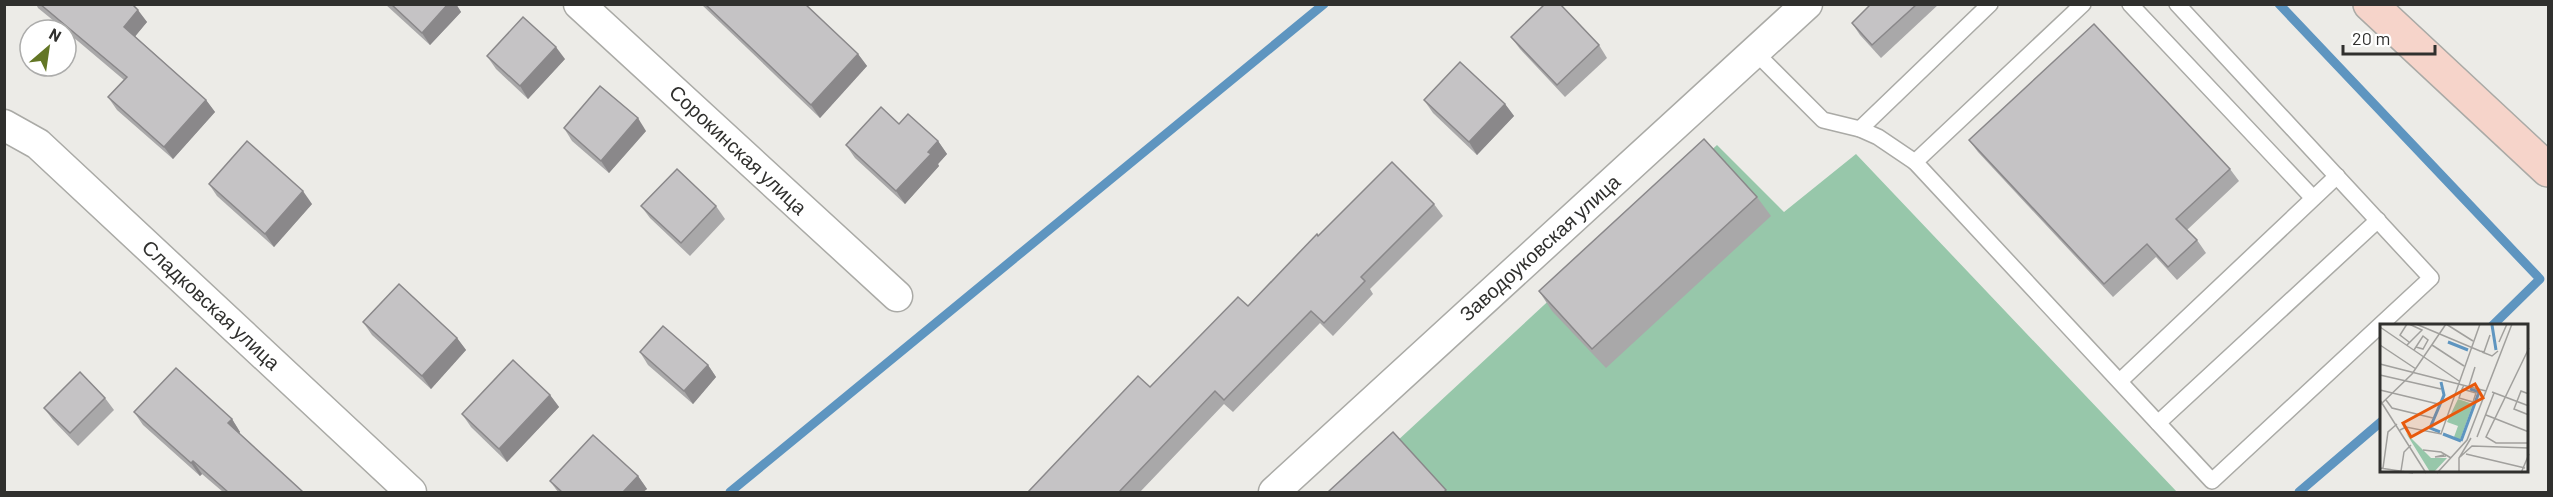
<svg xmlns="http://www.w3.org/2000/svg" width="2553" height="497" viewBox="0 0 2553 497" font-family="Barlow,sans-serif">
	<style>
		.green { fill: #97c7aa }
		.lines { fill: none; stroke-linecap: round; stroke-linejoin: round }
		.stream { stroke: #5e95c0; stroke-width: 9 }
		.lane-casing { stroke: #aaaaa6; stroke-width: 18 }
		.street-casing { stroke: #aaaaa6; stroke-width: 33 }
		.secondary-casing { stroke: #aaaaa6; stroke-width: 36 }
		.lane { stroke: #fff; stroke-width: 15 }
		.street { stroke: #fff; stroke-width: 30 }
		.secondary { stroke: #f6d4ca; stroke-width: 33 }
		.wall { fill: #a9a8a9 }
		.shaded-wall { fill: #8a888a }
		.building { fill: #c5c3c5; stroke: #8a888a; stroke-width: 1.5 }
		.labels { text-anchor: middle; stroke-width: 5; stroke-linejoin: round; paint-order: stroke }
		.street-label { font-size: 20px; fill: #30302e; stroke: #fff }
		.inset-river { fill: none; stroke: #5e95c0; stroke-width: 3 }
		.inset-road { fill: none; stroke: #a1a09d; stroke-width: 1.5 }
		.view { fill: #e8590c; fill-opacity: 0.15; stroke: #e8590c; stroke-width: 3 }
		.inset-edge { fill: none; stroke: #30302e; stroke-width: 3 }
	</style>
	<rect width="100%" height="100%" fill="#ecebe7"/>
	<polygon class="green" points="1717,145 1784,212 1856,154 2177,492 1342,492"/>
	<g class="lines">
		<g class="stream">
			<polyline points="2279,4 2540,279 2492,326"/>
			<polyline points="730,492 1324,4"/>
			<polyline points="2299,492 2382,421"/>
		</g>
		<g class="lane-casing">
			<g id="lane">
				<polyline points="2083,4 1915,162 2212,481 2431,278 2177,4"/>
				<polyline points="2130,4 2313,198"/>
				<polyline points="1755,52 1823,120 1860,129 1878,137 1915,162"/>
				<polyline points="1860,129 1990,4"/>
				<polyline points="2120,381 2337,176"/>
				<polyline points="2158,423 2378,220"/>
			</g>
		</g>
		<g class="street-casing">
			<g id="street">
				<polyline points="579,4 897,296"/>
				<polyline points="4,125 38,144 411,492"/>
				<polyline points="1274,492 1807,4"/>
			</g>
		</g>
		<g class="secondary-casing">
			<polyline id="secondary" points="2370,4 2548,170"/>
		</g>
		<use href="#lane" class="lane"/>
		<use href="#street" class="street"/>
		<use href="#secondary" class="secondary"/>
	</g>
	<g class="wall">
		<polygon points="36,4 132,4 147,22 135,36 206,100 215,112 173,159 117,110 108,97 124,80 66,31 66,30 65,30 38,8"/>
		<polygon points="385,4 456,4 461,12 430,45"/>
		<polygon points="701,4 805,4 858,54 867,66 820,118"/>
		<polygon points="1871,4 1939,4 1881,58 1860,35 1852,23"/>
		<polygon points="1511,37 1599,45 1607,58 1565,97 1520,49"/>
		<polygon points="487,56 565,59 528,99 496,69"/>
		<polygon points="1424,100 1505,104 1514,116 1477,155 1433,113"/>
		<polygon points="899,124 938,141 947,154 938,164 939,166 905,204 855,158 846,145"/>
		<polygon points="564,128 646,131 609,173 572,141"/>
		<polygon points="1969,140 2230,169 2239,181 2187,230 2197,240 2206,253 2177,280 2156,257 2113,297 1978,152"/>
		<polygon points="209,184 312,204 274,247 217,196"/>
		<polygon points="1757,197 1771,216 1606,368 1552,311 1539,291"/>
		<polygon points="1434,204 1443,216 1370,289 1373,294 1333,336 1320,323 1233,412 1224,404 1140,492 1028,492 1150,387 1248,306 1318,236"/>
		<polygon points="641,206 716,206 725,219 690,256 650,218"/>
		<polygon points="363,322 457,338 466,350 431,389 372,335"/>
		<polygon points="640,352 708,365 716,377 693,404 648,365"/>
		<polygon points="550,395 559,407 507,462 471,427 462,414"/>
		<polygon points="105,398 114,410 78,446 53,420 44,408"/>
		<polygon points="134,412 232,419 240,432 239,433 303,492 223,492 202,474 200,476 143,425"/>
		<polygon points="638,476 647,489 643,492 558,492 550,481"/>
	</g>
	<g class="shaded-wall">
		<polygon points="448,4 456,4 461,12 430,45 422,33"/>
		<polygon points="138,10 147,22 133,39 124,27"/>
		<polygon points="556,47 565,59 528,99 520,86"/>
		<polygon points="858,54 867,66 820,118 811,105"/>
		<polygon points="206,100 215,112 173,159 164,147"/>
		<polygon points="1505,104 1514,116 1477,155 1469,142"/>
		<polygon points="638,118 646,131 609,173 601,161"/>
		<polygon points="938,141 947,154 938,164 939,166 905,204 896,191"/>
		<polygon points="303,191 312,204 274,247 265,234"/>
		<polygon points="457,338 466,350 431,389 422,376"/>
		<polygon points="708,365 716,377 693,404 684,391"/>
		<polygon points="550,395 559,407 507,462 499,449"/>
		<polygon points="232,419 240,432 237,436 228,423"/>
		<polygon points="193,461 202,474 200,476 191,463"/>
		<polygon points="638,476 647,489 643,492 623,492"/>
	</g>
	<g class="building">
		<polygon points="40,4 132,4 138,10 124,27 206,100 164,147 108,97 127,77"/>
		<polygon points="391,4 448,4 422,33"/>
		<polygon points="705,4 805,4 858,54 811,105"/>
		<polygon points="1545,4 1560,4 1599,45 1557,85 1511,37"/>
		<polygon points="1871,4 1917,4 1872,45 1852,23"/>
		<polygon points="523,17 556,47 520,86 487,56"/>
		<polygon points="2094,24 2230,169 2176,219 2197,240 2168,267 2147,244 2104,284 1969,140"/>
		<polygon points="1460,62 1505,104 1469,142 1424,100"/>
		<polygon points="600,86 638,118 601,161 564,128"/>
		<polygon points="881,107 899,124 908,114 938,141 928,152 931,154 896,191 846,145"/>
		<polygon points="1704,139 1757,197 1592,349 1539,291"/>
		<polygon points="247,141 303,191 265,234 209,184"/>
		<polygon points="1392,162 1434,204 1361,277 1365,281 1324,323 1311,311 1224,400 1215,391 1119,492 1028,492 1138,376 1150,387 1238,297 1248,306 1317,234 1318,236"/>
		<polygon points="677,169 716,206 681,243 641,206"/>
		<polygon points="399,284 457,338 422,376 363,322"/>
		<polygon points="663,326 708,365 684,391 640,352"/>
		<polygon points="513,360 550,395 499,449 462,414"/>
		<polygon points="176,368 232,419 228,423 303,492 228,492 193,461 191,463 134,412"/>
		<polygon points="80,372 105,398 70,433 44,408"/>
		<polygon points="1393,432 1446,490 1444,492 1328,492"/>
		<polygon points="593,435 638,476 623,492 562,492 550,481"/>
	</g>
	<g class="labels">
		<g class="street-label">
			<text transform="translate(738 150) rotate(43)" y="7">Сорокинская улица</text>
			<text transform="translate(1540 248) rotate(-42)" y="7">Заводоуковская улица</text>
			<text transform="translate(211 305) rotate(43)" y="7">Сладковская улица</text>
		</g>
	</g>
	<g transform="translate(2380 324)">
		<rect width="148" height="148" fill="#ecebe7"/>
		<path d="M78 75 93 80 80 116 74 113 78 102 67 98ZM26 109 51 134H67L54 148H50Z" fill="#97c7aa"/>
		<path class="inset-river" d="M112 1 116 26M68 18 88 26M60 108 50 104 64 71 61 58M63 110 81 117M81 117 99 68 90 65"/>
		<path class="inset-road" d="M27 0 20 11 29 18M36 0 100 27 104 28 110 11M66 0 93 17M0 3 79 57M119 18 127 0M0 21 36 45M27 21 42 6 29 0M52 21 84 42M149 24 106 113 116 119H149M34 26 43 12 48 16 43 25 36 23M102 28 112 32 118 27M0 40 106 67M0 51 61 65M89 62 95 43M82 65 96 69 93 78 79 74 82 65 84 61M0 66 58 80M112 68 149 82M149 70 141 67 134 85 149 91M0 76 46 149M6 76 12 84 53 94M0 81 32 50 66 0M106 91 149 108M20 106 26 103 61 110 100 0M97 113 114 69M43 126 61 128 71 134M86 130 145 144M64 131 55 133 66 132M80 133 92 122 149 124M0 144 33 149M3 144 8 108 17 100M21 147 24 128 31 121M57 149 87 116 132 0M79 149V134L91 114M141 149 149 130"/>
		<path class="view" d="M95 60 103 74 31 113 23 99Z"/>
		<rect width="148" height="148" class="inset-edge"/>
	</g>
	<rect width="2553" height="497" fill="none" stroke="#30302e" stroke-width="12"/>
	<g transform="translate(48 48) rotate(29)"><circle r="28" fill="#ffffff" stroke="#acacab" stroke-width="1.5"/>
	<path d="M0-4.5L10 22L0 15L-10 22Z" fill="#637625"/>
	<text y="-9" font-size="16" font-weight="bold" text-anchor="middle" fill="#30302e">N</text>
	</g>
	<path d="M2343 45v9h92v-9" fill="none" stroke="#30302e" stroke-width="3"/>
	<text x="2352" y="45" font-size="18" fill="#30302e" stroke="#ffffff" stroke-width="4.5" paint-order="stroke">20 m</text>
</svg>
